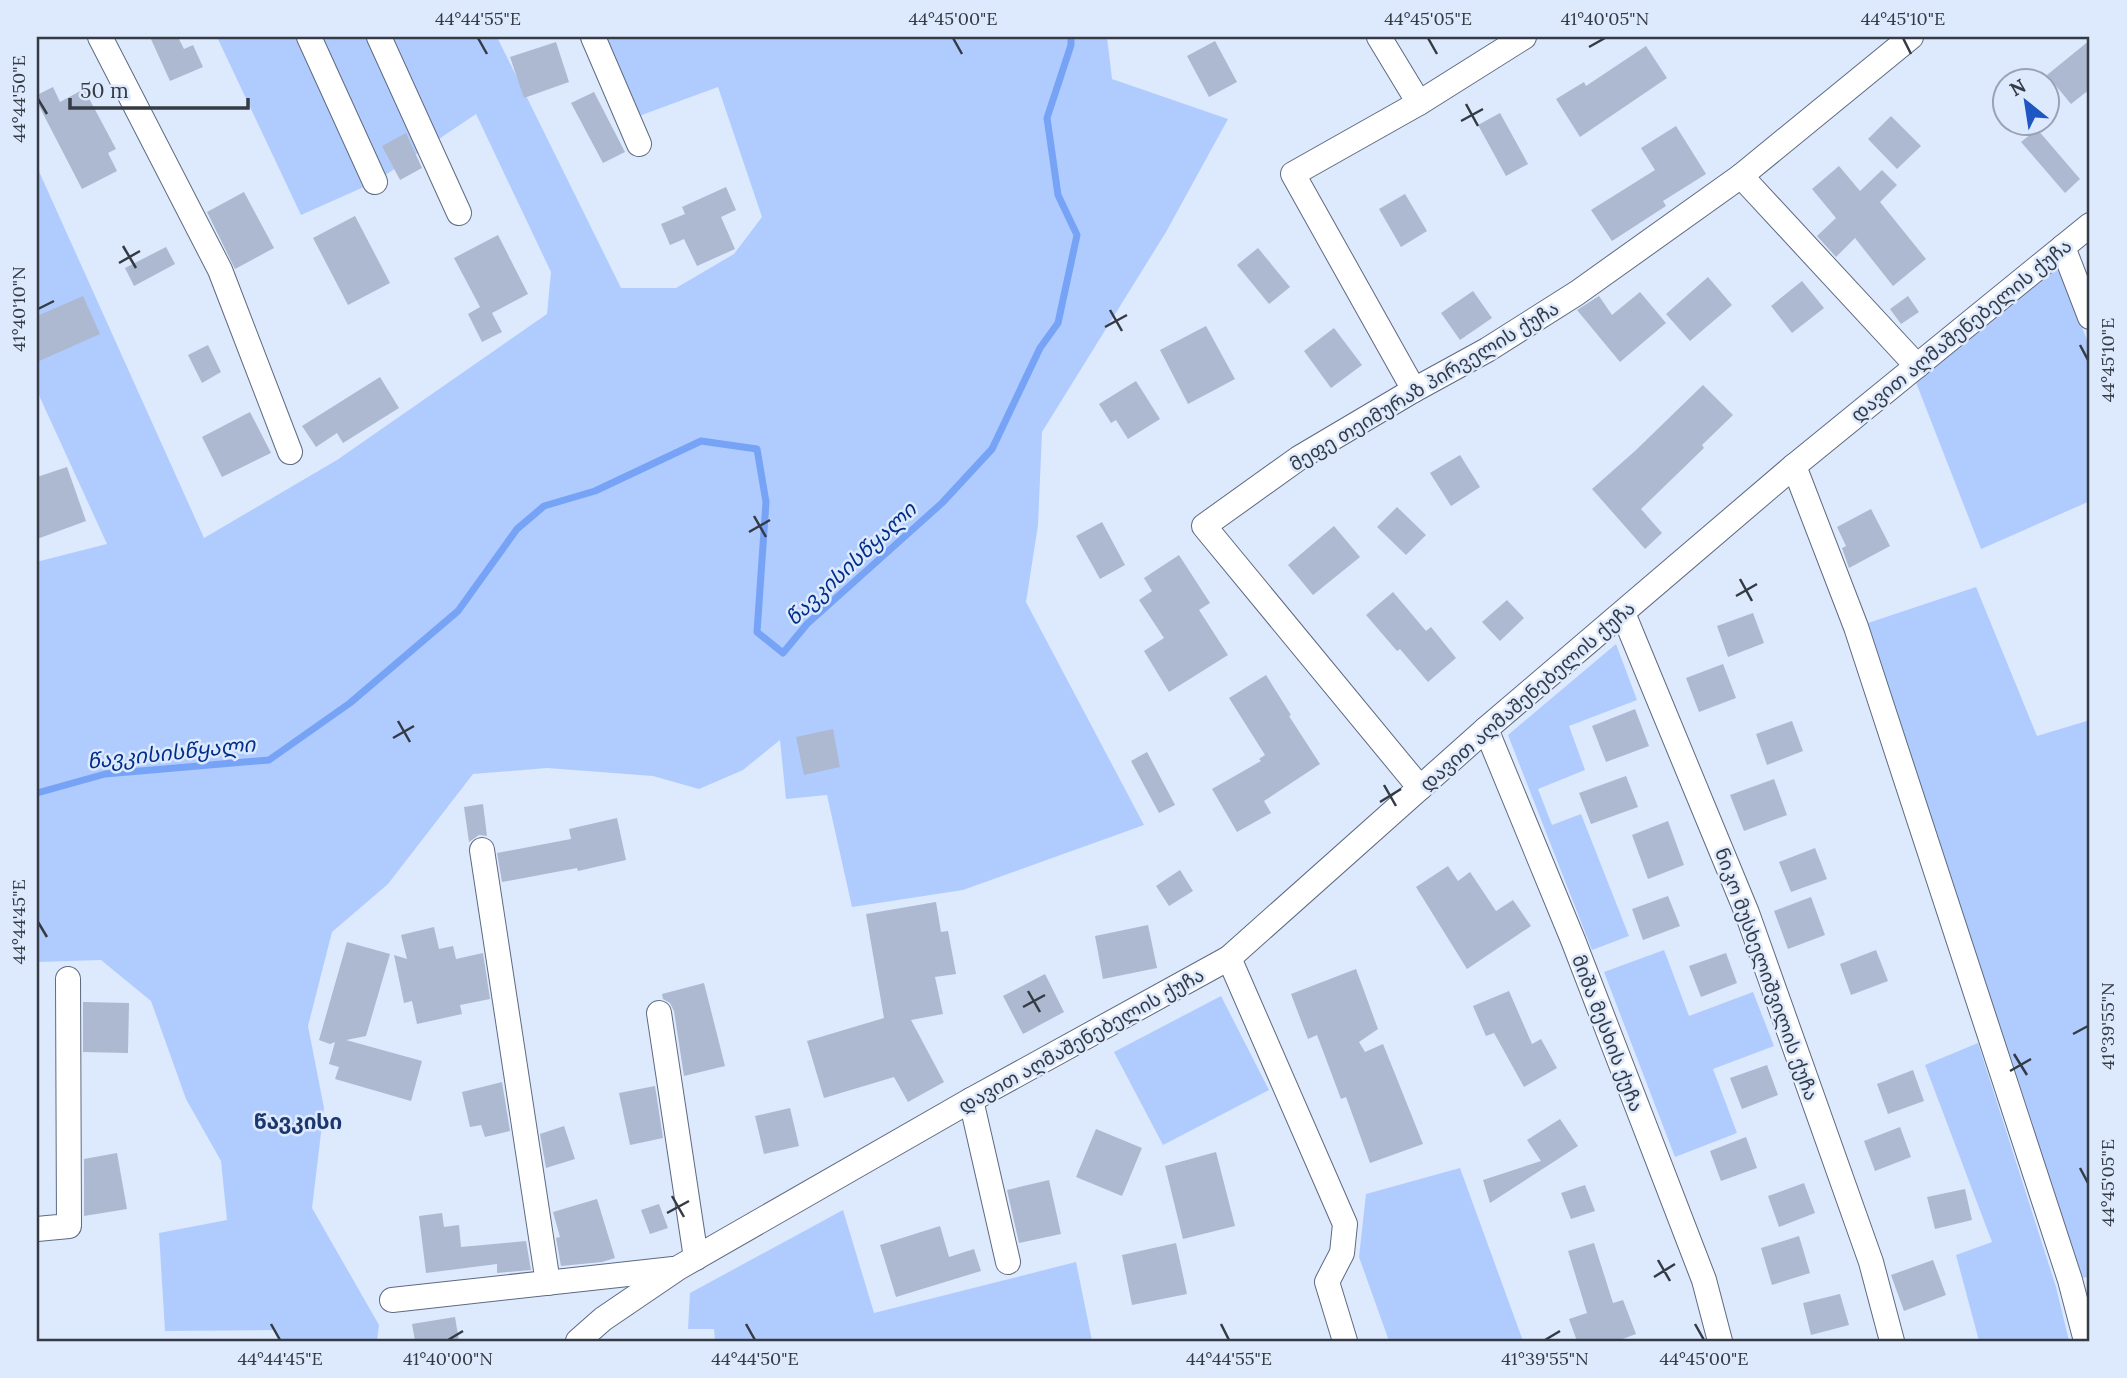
<svg xmlns="http://www.w3.org/2000/svg" width="2127" height="1378" viewBox="0 0 2127 1378" font-family="Lora,'Noto Sans Georgian',serif">
	<style>
		.green { fill: #b0ccfe }
		.lines { fill: none; stroke-linecap: round; stroke-linejoin: round }
		.stream { stroke: #76a3f5; stroke-width: 7 }
		.building { fill: #acb9d1 }
		.minor-casing { stroke: #5e6a80; stroke-width: 26 }
		.minor { stroke: #fff; stroke-width: 24 }
		.ticks { fill: none; stroke: #353b44; stroke-width: 2.5 }
		.labels { text-anchor: middle; stroke-width: 5; stroke-linejoin: round; paint-order: stroke }
		.street-label { font-size: 19px; fill: #353b44; stroke: #dde9fd }
		.water-label { font-size: 21px; font-style: italic; fill: #002e8a; stroke: #dde9fd }
		.neighbourhood-label { font-size: 21px; font-weight: bold; fill: #1b376d; stroke: #dde9fd }
		.neatline { fill: none; stroke: #353b44; stroke-width: 2.5 }
		.ticks-label { font-size: 18px; text-anchor: middle; fill: #353b44 }
	</style>
	<rect width="100%" height="100%" fill="#dde9fd"/>
	<g class="green">
		<polygon points="217,37 497,37 621,288 676,288 734,254 762,217 718,87 628,120 593,37 1107,37 1112,79 1228,119 1166,232 1042,432 1038,525 1026,602 1144,825 963,890 852,907 827,795 786,799 780,740 743,770 699,789 653,776 547,768 473,774 388,884 332,932 308,1026 324,1108 312,1208 379,1325 377,1341 279,1341 275,1330 165,1331 159,1233 227,1220 221,1161 186,1099 151,1001 101,960 37,962 37,560 40,561 107,544 37,391 37,167 204,538 337,460 547,314 551,272 476,114 375,182 301,215"/>
		<polygon points="2058,265 2090,348 2090,501 1981,549 1915,380"/>
		<polygon points="1976,587 2037,736 2090,720 2090,1277 2078,1278 1862,625"/>
		<polygon points="1616,644 1637,700 1569,726 1585,770 1538,789 1552,825 1581,814 1629,936 1592,950 1508,735"/>
		<polygon points="1664,950 1689,1016 1753,992 1774,1046 1713,1069 1737,1133 1675,1157 1604,972"/>
		<polygon points="1221,996 1269,1090 1163,1145 1114,1052"/>
		<polygon points="1978,1043 2056,1287 2069,1341 1979,1341 1956,1255 1992,1242 1925,1065"/>
		<polygon points="1460,1168 1523,1341 1389,1341 1359,1257 1366,1194"/>
		<polygon points="843,1210 874,1313 1076,1262 1092,1341 715,1341 714,1329 688,1329 690,1293"/>
	</g>
	<g class="lines">
		<polyline class="stream" points="37,793 105,774 269,760 350,703 458,611 517,529 544,506 595,491 701,441 757,449 766,502 757,632 783,653 807,624 942,503 992,449 1040,348 1058,323 1077,235 1058,195 1047,118 1071,45 1071,37"/>
	</g>
	<g class="building">
		<polygon points="150,37 178,37 184,49 193,45 203,67 170,81"/>
		<polygon points="2090,40 2090,89 2071,104 2047,75"/>
		<polygon points="1215,41 1237,82 1209,97 1187,56"/>
		<polygon points="556,42 569,82 524,98 510,57"/>
		<polygon points="1646,46 1667,78 1580,137 1556,99 1584,82 1586,86"/>
		<polygon points="53,87 60,102 84,89 116,149 108,153 117,171 82,189 37,102 37,95"/>
		<polygon points="594,92 625,152 603,163 571,103"/>
		<polygon points="1500,113 1528,164 1506,176 1478,125"/>
		<polygon points="1891,116 1921,146 1897,169 1868,139"/>
		<polygon points="1676,126 1706,174 1663,201 1666,206 1612,241 1591,210 1655,170 1641,148"/>
		<polygon points="2037,129 2080,179 2065,193 2021,142"/>
		<polygon points="406,133 422,168 400,180 382,146"/>
		<polygon points="1839,166 1860,191 1882,170 1897,185 1880,202 1926,259 1893,286 1855,238 1836,257 1817,236 1836,218 1812,189"/>
		<polygon points="726,187 736,210 721,217 735,249 697,266 684,239 670,245 661,224 685,214 682,207"/>
		<polygon points="244,192 274,248 235,269 207,212"/>
		<polygon points="1405,194 1427,231 1401,247 1379,209"/>
		<polygon points="355,216 390,283 348,305 313,238"/>
		<polygon points="498,235 528,294 492,313 502,332 482,342 468,314 480,307 454,258"/>
		<polygon points="166,247 175,264 134,286 125,268"/>
		<polygon points="1258,248 1290,287 1269,304 1237,265"/>
		<polygon points="1708,277 1732,305 1690,341 1666,314"/>
		<polygon points="1802,281 1824,308 1792,333 1771,306"/>
		<polygon points="1473,291 1492,318 1460,340 1441,313"/>
		<polygon points="1640,292 1666,323 1620,362 1577,310 1599,296 1612,315"/>
		<polygon points="83,296 100,334 37,362 37,316"/>
		<polygon points="1908,296 1919,312 1901,324 1890,309"/>
		<polygon points="1206,326 1235,379 1188,404 1160,350"/>
		<polygon points="1334,328 1362,365 1331,388 1304,351"/>
		<polygon points="208,345 221,372 202,383 188,355"/>
		<polygon points="380,377 399,408 343,443 337,433 316,447 302,426"/>
		<polygon points="1136,381 1160,419 1128,439 1116,420 1111,423 1099,404"/>
		<polygon points="1703,385 1733,415 1702,445 1704,448 1641,509 1662,533 1645,549 1592,489 1635,451"/>
		<polygon points="250,412 271,453 222,477 202,437"/>
		<polygon points="1460,455 1480,487 1451,506 1430,473"/>
		<polygon points="67,467 86,521 37,539 37,477"/>
		<polygon points="1397,507 1426,535 1406,555 1377,527"/>
		<polygon points="1871,509 1890,546 1849,568 1842,548 1846,546 1837,527"/>
		<polygon points="1102,522 1125,565 1100,579 1076,536"/>
		<polygon points="1334,526 1360,557 1313,595 1288,565"/>
		<polygon points="1179,555 1210,603 1199,610 1228,655 1169,692 1144,651 1164,638 1139,600 1152,591 1144,578"/>
		<polygon points="1393,592 1426,631 1431,627 1456,658 1428,682 1400,649 1397,651 1366,615"/>
		<polygon points="1507,600 1524,618 1500,641 1482,622"/>
		<polygon points="1753,613 1764,643 1728,657 1717,626"/>
		<polygon points="1723,664 1736,698 1699,712 1686,678"/>
		<polygon points="1266,675 1291,715 1289,716 1320,764 1264,801 1271,813 1237,832 1212,789 1261,761 1259,759 1265,755 1229,698"/>
		<polygon points="1635,709 1649,746 1606,762 1592,726"/>
		<polygon points="1792,721 1803,751 1767,765 1756,734"/>
		<polygon points="833,729 840,767 804,775 796,737"/>
		<polygon points="1147,752 1175,805 1159,813 1131,761"/>
		<polygon points="1626,776 1638,807 1591,824 1579,793"/>
		<polygon points="1774,779 1787,815 1744,831 1730,795"/>
		<polygon points="483,804 487,836 479,835 469,842 464,807"/>
		<polygon points="617,818 626,860 578,871 577,868 502,882 497,853 571,839 569,829"/>
		<polygon points="1668,821 1684,865 1648,879 1632,835"/>
		<polygon points="1815,848 1827,879 1791,892 1779,862"/>
		<polygon points="1448,866 1458,881 1470,872 1496,911 1513,900 1531,926 1467,969 1416,887"/>
		<polygon points="1180,870 1193,891 1169,906 1156,886"/>
		<polygon points="1668,896 1680,926 1643,940 1632,909"/>
		<polygon points="1811,897 1825,935 1788,949 1774,911"/>
		<polygon points="936,902 941,932 948,931 956,974 935,977 943,1014 911,1020 944,1082 908,1102 894,1077 824,1098 807,1041 884,1018 866,914"/>
		<polygon points="1148,925 1157,968 1103,979 1095,936"/>
		<polygon points="434,927 439,949 453,946 456,959 483,953 490,999 460,1005 462,1014 417,1024 412,1001 404,1003 394,955 407,959 401,935"/>
		<polygon points="347,942 390,954 366,1036 346,1040 422,1061 411,1101 335,1079 339,1067 329,1064 335,1042 330,1044 319,1040"/>
		<polygon points="1876,950 1888,981 1851,995 1840,964"/>
		<polygon points="1726,953 1737,983 1701,997 1689,966"/>
		<polygon points="1356,969 1378,1029 1359,1042 1365,1052 1383,1044 1423,1144 1370,1163 1346,1097 1341,1099 1317,1035 1308,1039 1291,994"/>
		<polygon points="1045,974 1064,1012 1023,1034 1003,996"/>
		<polygon points="704,983 725,1066 684,1076 674,1011 670,1003 663,999 662,994"/>
		<polygon points="1509,991 1532,1044 1541,1039 1557,1068 1524,1087 1494,1033 1486,1036 1473,1006"/>
		<polygon points="83,1002 129,1003 128,1053 83,1052"/>
		<polygon points="1767,1065 1778,1095 1742,1109 1730,1078"/>
		<polygon points="1913,1070 1924,1101 1888,1114 1877,1084"/>
		<polygon points="502,1082 510,1131 485,1137 481,1125 470,1127 462,1092"/>
		<polygon points="655,1086 663,1138 630,1145 619,1093"/>
		<polygon points="790,1108 799,1146 764,1154 755,1116"/>
		<polygon points="1560,1119 1578,1146 1490,1203 1483,1180 1541,1161 1527,1140"/>
		<polygon points="564,1126 575,1159 546,1168 540,1134"/>
		<polygon points="1900,1127 1911,1157 1875,1171 1864,1141"/>
		<polygon points="1096,1129 1142,1148 1122,1196 1076,1177"/>
		<polygon points="1746,1137 1757,1168 1721,1181 1710,1151"/>
		<polygon points="1216,1152 1235,1226 1183,1239 1165,1166"/>
		<polygon points="117,1153 127,1209 84,1216 84,1159"/>
		<polygon points="1049,1180 1061,1234 1019,1243 1007,1190"/>
		<polygon points="1804,1183 1815,1213 1779,1227 1768,1196"/>
		<polygon points="1585,1185 1595,1211 1571,1219 1561,1193"/>
		<polygon points="1965,1189 1972,1220 1935,1229 1927,1197"/>
		<polygon points="597,1199 615,1258 602,1262 561,1266 556,1238 560,1237 553,1212"/>
		<polygon points="659,1204 668,1228 650,1234 641,1210"/>
		<polygon points="442,1213 444,1227 459,1225 461,1247 526,1241 531,1270 497,1273 497,1264 426,1273 419,1216"/>
		<polygon points="940,1226 949,1257 974,1249 981,1271 896,1297 880,1245"/>
		<polygon points="1799,1236 1810,1273 1772,1285 1761,1248"/>
		<polygon points="1176,1243 1187,1294 1132,1305 1122,1255"/>
		<polygon points="1594,1243 1613,1303 1623,1300 1636,1334 1617,1341 1577,1341 1569,1319 1587,1313 1568,1251"/>
		<polygon points="1933,1260 1946,1295 1904,1311 1891,1275"/>
		<polygon points="1840,1294 1849,1325 1811,1335 1803,1303"/>
		<polygon points="455,1317 459,1341 415,1341 412,1324"/>
	</g>
	<g class="lines">
		<g class="minor-casing">
			<g id="minor">
				<polyline points="100,37 220,270 290,452"/>
				<polyline points="309,37 375,182"/>
				<polyline points="379,37 459,213"/>
				<polyline points="593,37 639,144"/>
				<polyline points="1379,37 1419,103"/>
				<polyline points="1741,176 1917,366"/>
				<polyline points="2063,247 2090,317"/>
				<polyline points="1414,390 1293,174 1419,103 1524,37"/>
				<polyline points="1794,466 1856,627 2070,1280 2086,1341"/>
				<polyline points="1623,613 1747,913 1871,1262 1892,1341"/>
				<polyline points="1486,729 1573,940 1704,1280 1720,1341"/>
				<polyline points="1420,788 1204,526 1299,458 1414,390 1487,350 1577,293 1741,176 1911,37"/>
				<polyline points="482,850 548,1283"/>
				<polyline points="1229,958 1345,1224 1342,1253 1327,1282 1345,1341"/>
				<polyline points="659,1013 696,1258"/>
				<polyline points="971,1100 1008,1262"/>
				<polyline points="37,1229 69,1226 68,979"/>
				<polyline points="392,1300 673,1269"/>
				<polyline points="578,1341 603,1319 678,1268 971,1100 1229,958 1486,729 1794,466 2090,225"/>
			</g>
		</g>
		<use href="#minor" class="minor"/>
	</g>
	<path class="ticks" d="M478 38 487 54M953 38 962 54M1428 38 1437 54M1903 38 1911 54M1589 47 1605 38M38 99 47 114M1466 104 1478 126M1461 121 1483 109M123 246 136 268M119 263 140 251M38 309 54 301M1110 310 1122 331M1105 327 1127 315M2080 345 2088 360M754 516 766 537M749 532 770 520M1740 579 1752 601M1736 596 1757 584M398 721 410 742M393 738 414 726M1384 785 1396 806M1380 802 1401 789M38 922 47 937M1028 991 1040 1012M1023 1007 1045 995M2073 1034 2088 1026M2014 1054 2027 1075M2010 1071 2031 1059M2080 1168 2088 1183M672 1196 684 1217M667 1213 689 1201M1658 1260 1670 1281M1654 1277 1675 1264M271 1324 280 1340M746 1324 755 1340M1221 1324 1229 1340M1695 1324 1704 1340M448 1340 463 1331M1545 1340 1560 1331"/>
	<g class="labels">
		<g class="street-label">
			<text transform="translate(1961 330) rotate(-39)" y="7">დავით აღმაშენებელის ქუჩა</text>
			<text transform="translate(1424 386) rotate(-31)" y="7">მეფე თეიმურაზ პირველის ქუჩა</text>
			<text transform="translate(1527 696) rotate(-41)" y="7">დავით აღმაშენებელის ქუჩა</text>
			<text transform="translate(1767 974) rotate(70)" y="7">ნიკო მუსხელიშვილის ქუჩა</text>
			<text transform="translate(1608 1033) rotate(69)" y="7">მიშა მესხის ქუჩა</text>
			<text transform="translate(1081 1040) rotate(-29)" y="7">დავით აღმაშენებელის ქუჩა</text>
		</g>
		<g class="water-label">
			<text transform="translate(851 564) rotate(-43)" y="7">წავკისისწყალი</text>
			<text transform="translate(171 753) rotate(-6)" y="7">წავკისისწყალი</text>
		</g>
		<g class="neighbourhood-label">
			<text x="298" y="1129">წავკისი</text>
		</g>
	</g>
	<rect width="2127" height="1378" fill="none" stroke="#dde9fd" stroke-width="77"/>
	<g transform="translate(2026 102) rotate(330)"><circle r="33" fill="#dde9fd" stroke="#9aa3b3" stroke-width="2"/>
	<path d="M0-5L12 26L0 18L-12 26Z" fill="#1e57c3"/>
	<text y="-10" font-size="19" font-weight="bold" text-anchor="middle" fill="#353b44">N</text>
	</g>
	<path d="M70 98v10h178v-10" fill="none" stroke="#353b44" stroke-width="3.5"/>
	<text x="80" y="98" font-size="21" fill="#353b44" stroke="#dde9fd" stroke-width="5" paint-order="stroke">50 m</text>
	<rect x="38" y="38" width="2050" height="1302" class="neatline"/>
	<g class="ticks-label">
		<text x="478" y="25">44°44'55"E</text>
		<text x="953" y="25">44°45'00"E</text>
		<text x="1428" y="25">44°45'05"E</text>
		<text x="1605" y="25">41°40'05"N</text>
		<text x="1903" y="25">44°45'10"E</text>
		<text transform="translate(19 99) rotate(-90)" y="6">44°44'50"E</text>
		<text transform="translate(19 309) rotate(-90)" y="6">41°40'10"N</text>
		<text transform="translate(2108 360) rotate(-90)" y="6">44°45'10"E</text>
		<text transform="translate(19 922) rotate(-90)" y="6">44°44'45"E</text>
		<text transform="translate(2108 1026) rotate(-90)" y="6">41°39'55"N</text>
		<text transform="translate(2108 1183) rotate(-90)" y="6">44°45'05"E</text>
		<text x="280" y="1365">44°44'45"E</text>
		<text x="448" y="1365">41°40'00"N</text>
		<text x="755" y="1365">44°44'50"E</text>
		<text x="1229" y="1365">44°44'55"E</text>
		<text x="1545" y="1365">41°39'55"N</text>
		<text x="1704" y="1365">44°45'00"E</text>
	</g>
</svg>
